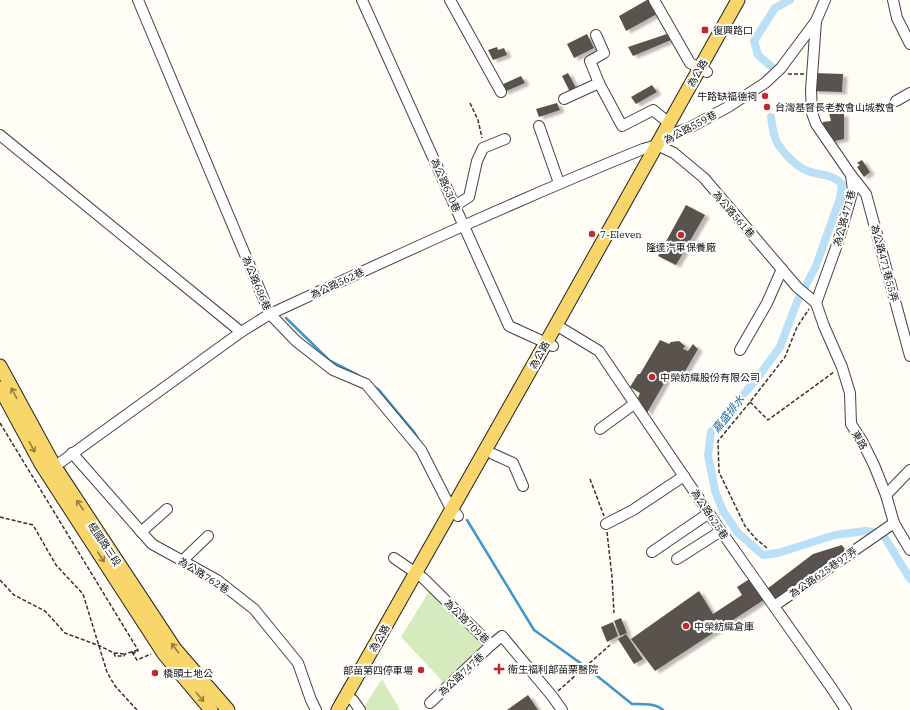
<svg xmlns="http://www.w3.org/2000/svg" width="910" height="710" viewBox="0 0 910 710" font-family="'IBM Plex Serif','Noto Sans TC',serif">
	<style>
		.green { fill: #d5ebbd }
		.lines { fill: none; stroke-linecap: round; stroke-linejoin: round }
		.stream { stroke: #3f96cf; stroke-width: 2.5 }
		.canal { stroke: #b9e0f7; stroke-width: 8 }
		.building { fill: #5a524d; filter: url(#shadow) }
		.minor-casing { stroke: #444; stroke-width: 12 }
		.major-casing { stroke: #222; stroke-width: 15 }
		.path { stroke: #333; stroke-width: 1.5; stroke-dasharray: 4 2; stroke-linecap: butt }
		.minor { stroke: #fff; stroke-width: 10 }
		.major { stroke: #f9d66b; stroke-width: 13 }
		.oneway { stroke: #917d42 }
		.poi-dot { fill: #c4262e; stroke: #fff; stroke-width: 1.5 }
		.labels { text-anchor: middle; stroke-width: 4; stroke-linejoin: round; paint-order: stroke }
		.poi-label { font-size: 10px; fill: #111; stroke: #fff; text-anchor: start }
		.street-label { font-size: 10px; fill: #111; stroke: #fff }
		.water-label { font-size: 11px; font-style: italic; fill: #1768a6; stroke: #fff }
	</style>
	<defs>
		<filter id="shadow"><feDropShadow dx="4.5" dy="2.5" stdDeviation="1" flood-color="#0004"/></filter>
	</defs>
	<rect width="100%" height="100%" fill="#fffdf5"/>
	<g class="green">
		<polygon points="430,590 485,646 445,684 401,637"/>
		<polygon points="382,679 400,710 362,710"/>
	</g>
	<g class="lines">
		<g class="stream">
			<polyline points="286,318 329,360 358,375"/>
			<polyline points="372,385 379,390 414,432 420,442"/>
			<path d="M467 520 534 630 586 667 632 704C641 704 655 703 663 710"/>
		</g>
		<g class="canal">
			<polyline points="773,68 758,55 754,41 775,8 790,0"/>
			<path d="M771 117C772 126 773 136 778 144 784 154 797 167 808 171 821 176 831 173 842 184L840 198 816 266 797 302 780 347 755 381 711 432 708 455 715 491 723 511 738 533 763 555 778 553 835 535 865 531 882 533 910 579"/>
		</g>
	</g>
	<g class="building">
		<polygon points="647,0 649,0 657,14 626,31 619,16"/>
		<polygon points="587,34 594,48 574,58 567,44"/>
		<polygon points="667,34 671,40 633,56 628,47"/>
		<polygon points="497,47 498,50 504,48 507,55 493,60 488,50"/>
		<polygon points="568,73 576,88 570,92 562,76"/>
		<polygon points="814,73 843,74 842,92 813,91"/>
		<polygon points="521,76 525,83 504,92 501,85"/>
		<polygon points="652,85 657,92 636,104 631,97"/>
		<polygon points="557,103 560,110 539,117 536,109"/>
		<polygon points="829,113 844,114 844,139 830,142 824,133 823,122 831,121"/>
		<polygon points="862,160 870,172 864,177 857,167 860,165 857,163"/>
		<polygon points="686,205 705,215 676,265 658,256"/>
		<polygon points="660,340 669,344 671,342 679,341 685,346 683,349 688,351 693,344 698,349 680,380 670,373 647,413 638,398 640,393 630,387 638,374 640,374"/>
		<polygon points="842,545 847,553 777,602 767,589 813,554"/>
		<polygon points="751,578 765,599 655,671 631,639 699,591 713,614 742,595 737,587"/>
		<polygon points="621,618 627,633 620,636 614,621"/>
		<polygon points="613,622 618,636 607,642 601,627"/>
		<polygon points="626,634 643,659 634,664 618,639"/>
		<polygon points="528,695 538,710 507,710"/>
	</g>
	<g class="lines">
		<g class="minor-casing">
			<g id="minor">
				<polyline points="138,0 270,314 296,341 333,370 366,384 421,450 449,505 458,516"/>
				<polyline points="362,0 509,326 553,346"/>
				<polyline points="450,0 501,92"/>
				<polyline points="654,0 690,63 707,72"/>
				<polyline points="893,0 897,18 910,44"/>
				<polyline points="596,35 604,53 590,61 599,83 622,126 653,110 669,123"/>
				<polyline points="564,99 599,83"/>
				<polyline points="896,101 910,93"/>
				<polyline points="539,126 559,183"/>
				<polyline points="0,135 241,332"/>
				<polyline points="657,145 674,153 704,178 797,287 816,303 824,326 842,367 850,393 851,424 862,441 874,465 886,495 894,523 910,550"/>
				<polyline points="851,175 866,194 910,356"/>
				<polyline points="456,205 469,197 477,161 483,148 505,139"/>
				<polyline points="816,303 838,242 853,190 851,175 816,124 812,113 811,90 816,21 825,0"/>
				<polyline points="556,325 599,351 721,531 833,690 846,710"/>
				<polyline points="740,350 767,303 782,269"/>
				<polyline points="600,429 634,404"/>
				<polyline points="72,453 152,544 217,580 254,609 298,663 311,700 316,710"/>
				<polyline points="493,454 513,463 523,486"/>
				<path d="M50 470 241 332 270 314C394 257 517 200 643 149L657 145 672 134 689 128 728 107 765 83 781 68 816 21"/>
				<polyline points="886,495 910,470"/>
				<polyline points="606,524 633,510 684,476"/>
				<polyline points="141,532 167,509"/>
				<polyline points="652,552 709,513"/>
				<polyline points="394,558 423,578 491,645 502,636 552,696 562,710"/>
				<polyline points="677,559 721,531"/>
				<polyline points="182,561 208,536"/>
				<polyline points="774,606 894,523"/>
				<polyline points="346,697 353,700 360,710"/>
				<polyline points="430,703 491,645"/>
			</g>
		</g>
		<g class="major-casing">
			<g id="major">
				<polyline points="0,366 55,467 175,649 228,710"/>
				<polyline points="0,388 41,464 164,654 211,710"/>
				<polyline points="338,710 556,325 738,0"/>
			</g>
		</g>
		<g class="path">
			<polyline points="788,74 804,74"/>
			<polyline points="470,103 478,120 482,138"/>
			<polyline points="821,104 875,108 888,103"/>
			<polyline points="750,402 768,420 834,372"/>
			<polyline points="0,423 138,650"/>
			<polyline points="590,479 604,516"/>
			<polyline points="0,517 33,525 56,565 83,594 107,672 115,686 137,710"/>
			<polyline points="607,532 612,577 614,613"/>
			<polyline points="767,548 756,539 745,526 719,472 718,441 750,402 785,357 797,327 809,309"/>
			<polyline points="0,580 14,595 45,611 65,633 100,646 114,653 115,656 124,656 125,654 138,650"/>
			<polyline points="132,652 137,660 151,654"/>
			<polyline points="132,652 134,653 138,651 138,650"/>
			<polyline points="114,653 125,654"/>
			<polyline points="558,691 610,645"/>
		</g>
		<use href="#minor" class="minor"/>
		<use href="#major" class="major"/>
	</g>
	<defs><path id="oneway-shaft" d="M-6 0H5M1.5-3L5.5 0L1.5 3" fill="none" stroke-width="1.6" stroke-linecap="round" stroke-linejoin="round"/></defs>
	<g class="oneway">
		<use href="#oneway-shaft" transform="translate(14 393) rotate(-118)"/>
		<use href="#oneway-shaft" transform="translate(32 447) rotate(62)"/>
		<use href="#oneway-shaft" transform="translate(80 505) rotate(-124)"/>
		<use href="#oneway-shaft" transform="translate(101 557) rotate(57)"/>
		<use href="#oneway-shaft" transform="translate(175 648) rotate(-127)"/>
		<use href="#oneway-shaft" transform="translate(200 697) rotate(50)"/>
	</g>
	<g class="poi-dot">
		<rect x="701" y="26" width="8" height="8" rx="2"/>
		<circle cx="765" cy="96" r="4"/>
		<circle cx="767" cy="107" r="4"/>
		<circle cx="592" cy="234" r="4"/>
		<circle cx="681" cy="235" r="4"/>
		<circle cx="652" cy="377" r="4"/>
		<circle cx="686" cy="626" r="4"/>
		<path d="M497 663h4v4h4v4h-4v4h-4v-4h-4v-4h4z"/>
		<circle cx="421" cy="670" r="4"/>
		<circle cx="155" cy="673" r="4"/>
	</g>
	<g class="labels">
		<g class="poi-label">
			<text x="713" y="34">復興路口</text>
			<text x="757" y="100" text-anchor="end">牛路缺福德祠</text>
			<text x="775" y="111">台灣基督長老教會山城教會</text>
			<text x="600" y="238">7-Eleven</text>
			<text x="681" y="251" text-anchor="middle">隆達汽車保養廠</text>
			<text x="660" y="381">中榮紡織股份有限公司</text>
			<text x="694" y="630">中榮紡織倉庫</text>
			<text x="508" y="673">衛生福利部苗栗醫院</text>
			<text x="413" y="674" text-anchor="end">部苗第四停車場</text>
			<text x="163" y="677">橋頭土地公</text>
		</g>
		<g class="street-label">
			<text transform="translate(697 73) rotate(-61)" y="4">為公路</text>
			<text transform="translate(690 127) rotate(-28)" y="4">為公路559巷</text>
			<text transform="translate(446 185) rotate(66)" y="4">為公路630巷</text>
			<text transform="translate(734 214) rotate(49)" y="4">為公路561巷</text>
			<text transform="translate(844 218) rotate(-75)" y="4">為公路471巷</text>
			<text transform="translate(885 263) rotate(75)" y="4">為公路471巷55弄</text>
			<text transform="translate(257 283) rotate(67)" y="4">為公路686巷</text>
			<text transform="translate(337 283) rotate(-25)" y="4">為公路562巷</text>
			<text transform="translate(539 355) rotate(-61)" y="4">為公路</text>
			<text transform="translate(860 440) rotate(60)" y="4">東路</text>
			<text transform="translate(710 514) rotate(56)" y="4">為公路625巷</text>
			<text transform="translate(105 544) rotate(56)" y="4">經國路三段</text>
			<text transform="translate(823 572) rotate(-35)" y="4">為公路625巷97弄</text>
			<text transform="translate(204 575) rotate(32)" y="4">為公路762巷</text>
			<text transform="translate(467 621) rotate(44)" y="4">為公路709巷</text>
			<text transform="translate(379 638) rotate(-60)" y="4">為公路</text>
			<text transform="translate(461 674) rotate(-43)" y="4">為公路747巷</text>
		</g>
		<g class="water-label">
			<text transform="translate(728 414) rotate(-51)" y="4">嘉盛排水</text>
		</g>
	</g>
</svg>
